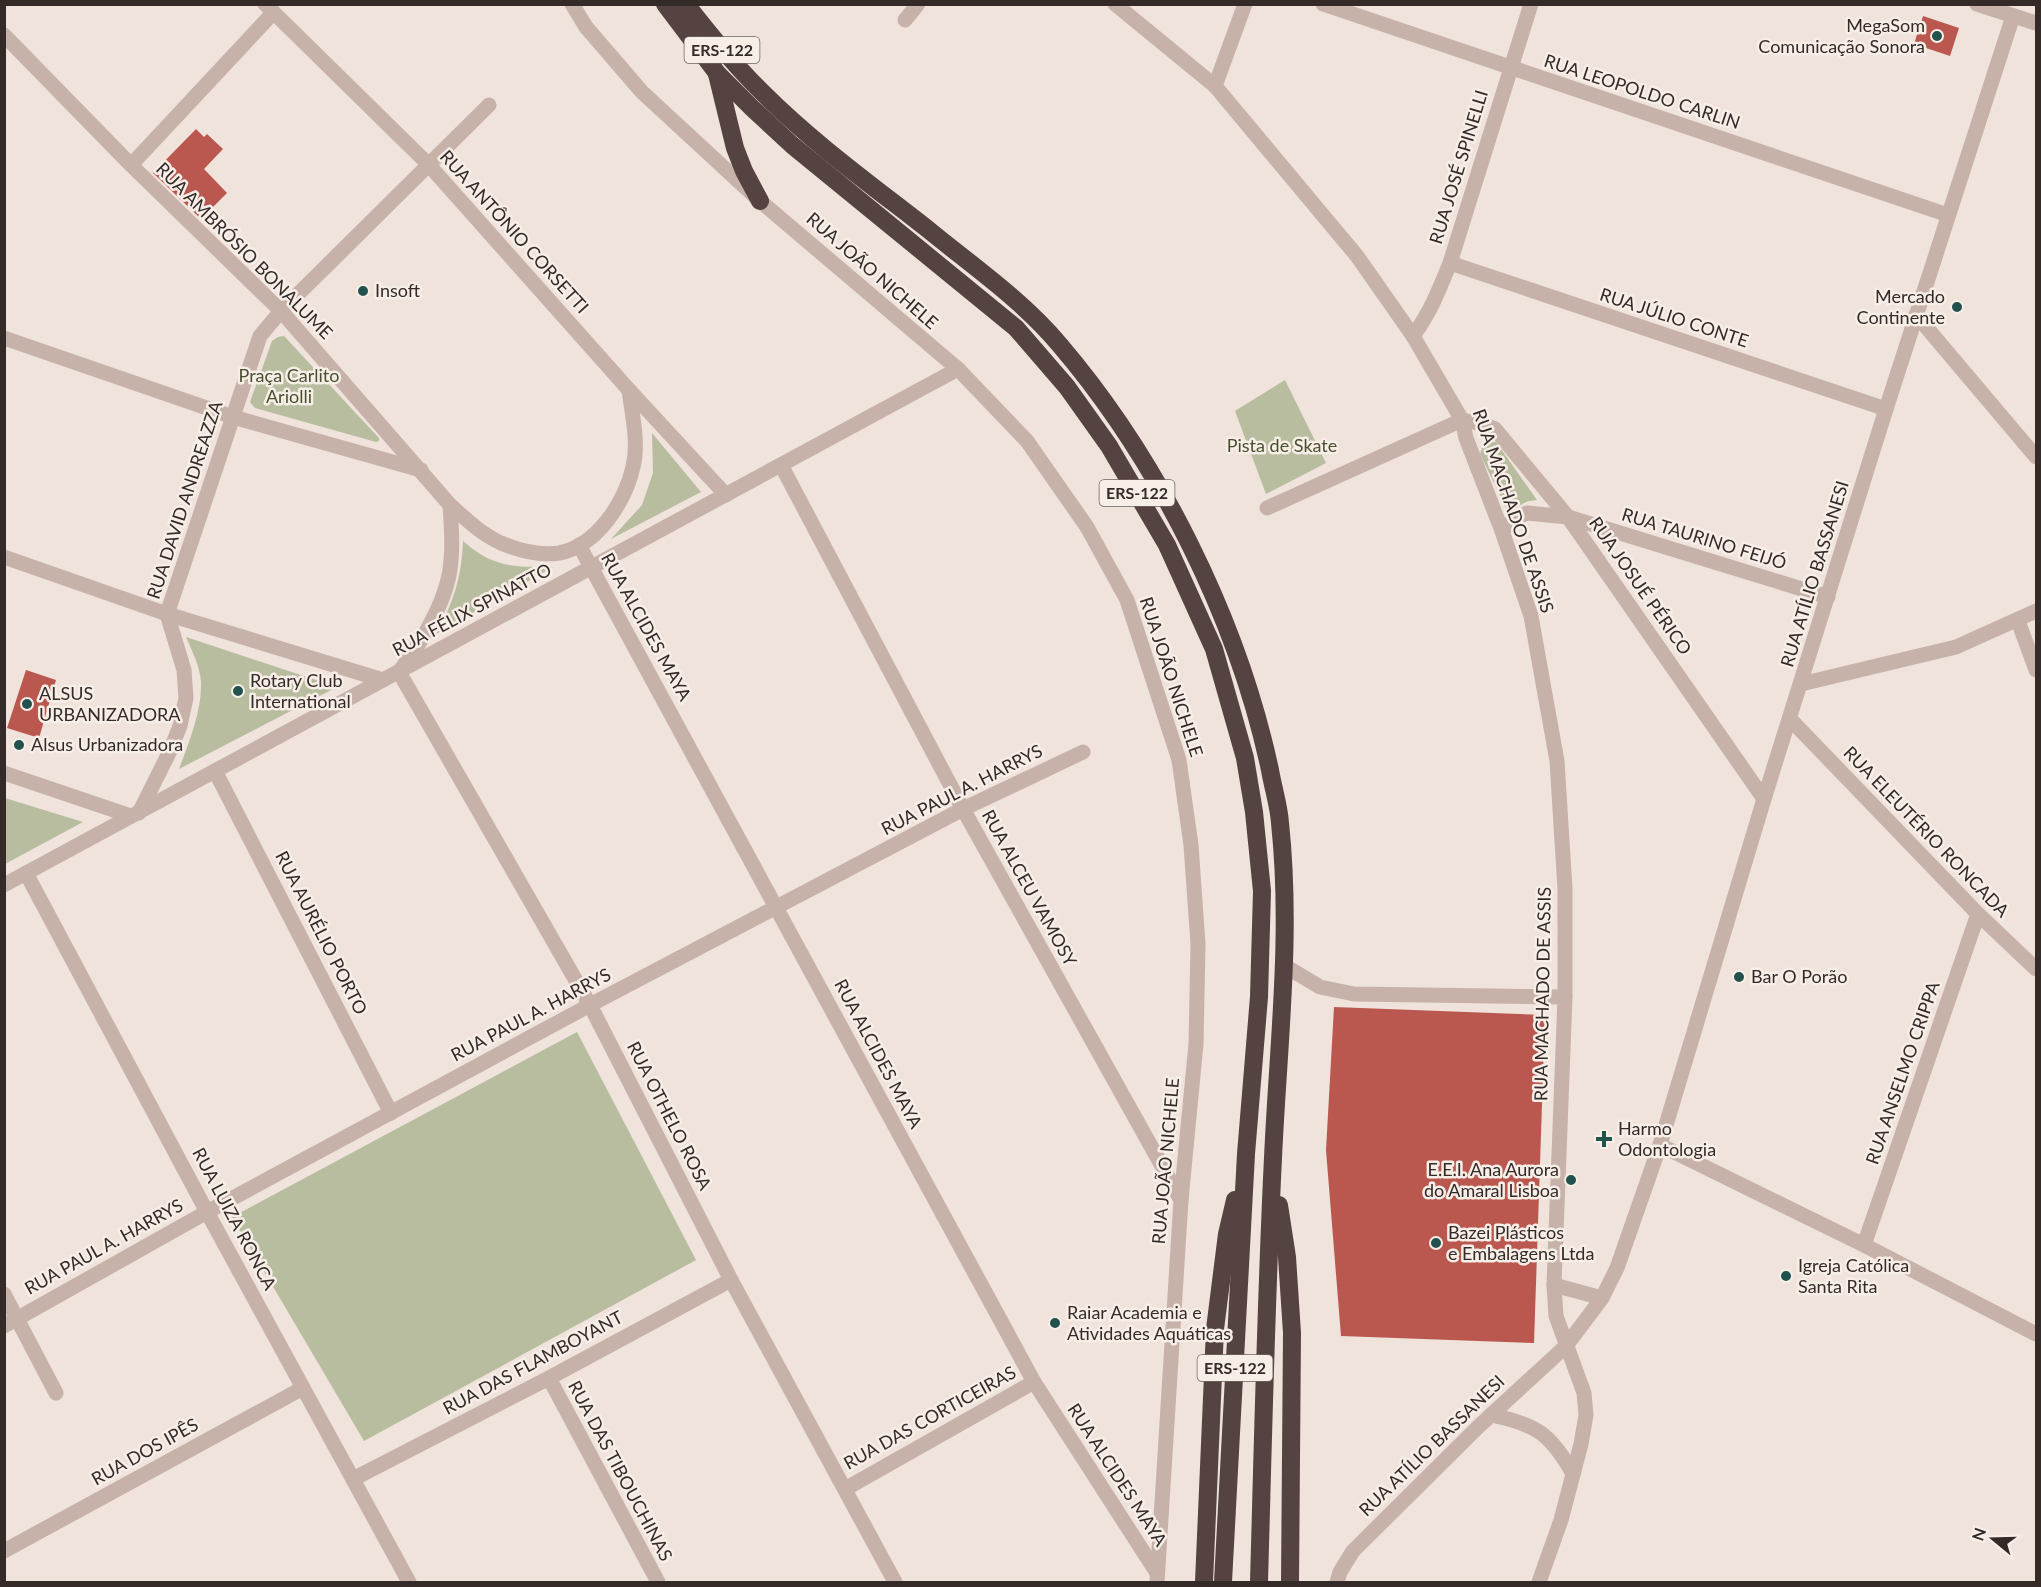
<svg xmlns="http://www.w3.org/2000/svg" width="2041" height="1587" viewBox="0 0 2041 1587" font-family="Lato,sans-serif">
	<style>
		.green { fill: #b7bd9e }
		.building { fill: #ba5850 }
		.lines { fill: none; stroke-linecap: round; stroke-linejoin: round }
		.minor { stroke: #c6b2a9; stroke-width: 15 }
		.highway { stroke: #544340; stroke-width: 18 }
		.poi-dot { fill: #22524d; stroke: #f7eee8; stroke-width: 2 }
		.labels { text-anchor: middle; stroke-width: 5; stroke-linejoin: round; paint-order: stroke }
		.shield { fill: #f7eee8; stroke: #6e6562; stroke-width: 1.5 }
		.shield-label { font-size: 16px; font-weight: bold; fill: #342a28 }
		.poi-label { font-size: 18px; fill: #342a28; stroke: #f7eee8; text-anchor: start }
		.street-label { font-size: 18px; fill: #342a28; stroke: #f7eee8 }
		.park-label { font-size: 18px; fill: #49502f; stroke: #f7eee8 }
	</style>
	<rect width="100%" height="100%" fill="#efe3dc"/>
	<g class="green">
		<polygon points="284,336 379,438 379,441 376,442 255,408 250,402 272,341 278,337"/>
		<polygon points="1285,380 1326,463 1266,494 1235,411"/>
		<polygon points="652,433 701,492 611,539 642,505 653,473"/>
		<path d="M1488 441 1496 442 1537 500C1524 501 1518 505 1510 516L1480 454 1483 445Z"/>
		<path d="M463 541C493 568 515 567 553 567L436 634C453 604 462 576 463 541Z"/>
		<path d="M186 637 337 687 179 769C189 742 202 711 201 682 200 666 192 651 186 637Z"/>
		<polygon points="5,798 83,822 5,864"/>
		<polygon points="577,1032 696,1260 364,1441 232,1217"/>
	</g>
	<g class="building">
		<polygon points="1923,16 1959,28 1950,56 1914,44"/>
		<polygon points="196,129 204,137 207,134 223,149 204,169 227,193 201,219 153,173"/>
		<polygon points="26,670 56,680 39,738 7,728"/>
		<polygon points="1334,1007 1545,1015 1534,1343 1341,1336 1326,1150"/>
	</g>
	<g class="lines">
		<g class="minor">
			<polyline points="265,4 428,164 629,390 726,495"/>
			<polyline points="572,4 586,27 642,92 760,201 958,369 1027,441 1087,527 1127,600 1179,760 1191,845 1198,944 1196,1044 1181,1200 1157,1582"/>
			<polyline points="1115,4 1215,86 1357,256 1413,336 1462,420 1466,438 1502,531 1531,616 1557,761 1565,889 1565,997 1554,1285 1556,1316 1584,1393 1586,1415 1581,1444 1561,1520 1539,1582"/>
			<polyline points="1323,4 1948,215"/>
			<polyline points="1977,4 2036,23"/>
			<polyline points="905,20 918,4"/>
			<path d="M4 35 131 165 281 311 450 505C466 519 481 534 501 543 518 550 540 556 559 553 597 546 625 502 633 467 639 443 632 414 629 390"/>
			<polyline points="1215,86 1245,4"/>
			<polyline points="131,165 273,13"/>
			<polyline points="1450,263 1886,409"/>
			<polyline points="1916,315 2036,457"/>
			<path d="M1413 336C1430 313 1439 290 1450 263L1531 4"/>
			<polyline points="4,338 233,417 421,470"/>
			<polyline points="1462,420 1483,424 1495,429 1568,517 1764,799"/>
			<polyline points="781,465 963,809 1181,1200"/>
			<path d="M450 505C451 523 453 542 451 560 449 598 422 642 399 672L590 1005 731 1280 895 1582"/>
			<polyline points="1267,508 1462,420"/>
			<polyline points="1502,531 1516,518 1527,513 1568,517 1828,597"/>
			<polyline points="579,545 1034,1382 1157,1573"/>
			<polyline points="4,557 167,614 383,680"/>
			<polyline points="2018,621 2036,670"/>
			<polyline points="1801,684 1956,647 2036,611"/>
			<polyline points="1790,719 1978,914 2036,969"/>
			<polyline points="215,771 391,1113"/>
			<polyline points="4,773 131,816"/>
			<polyline points="139,813 170,751 180,726 186,698 184,670 167,614 260,336 281,311 489,105"/>
			<polyline points="26,873 207,1212 409,1582"/>
			<polyline points="4,885 958,369"/>
			<polyline points="1285,966 1320,987 1354,994 1565,997"/>
			<polyline points="1660,1145 1864,1245 2036,1334"/>
			<polyline points="1864,1245 1978,914"/>
			<polyline points="1554,1285 1602,1298"/>
			<polyline points="4,1294 56,1393"/>
			<polyline points="4,1326 207,1212 590,1005 963,809 1083,752"/>
			<polyline points="549,1378 658,1582"/>
			<path d="M1491 1415C1536 1424 1551 1434 1573 1474"/>
			<polyline points="353,1479 549,1378 731,1280"/>
			<polyline points="845,1489 1034,1382"/>
			<polyline points="4,1551 303,1388"/>
			<polyline points="1337,1582 1340,1572 1353,1551 1478,1427 1566,1346 1602,1298 1617,1268 1660,1145 1764,799 1886,409 2013,16"/>
		</g>
		<g class="highway">
			<polyline points="665,4 717,73 752,108 792,145 1016,328 1067,387 1109,446 1167,545 1214,649 1245,758 1254,812 1262,891 1259,997 1246,1154 1223,1582"/>
			<path d="M686 4C710 35 735 66 763 93 814 144 874 187 930 231 974 267 1023 301 1059 344 1159 461 1238 620 1270 770 1273 788 1279 806 1280 823 1292 935 1278 1046 1273 1158 1266 1299 1263 1441 1259 1582"/>
			<polyline points="717,74 735,148 744,171 760,201"/>
			<polyline points="1279,1205 1287,1257 1292,1333 1290,1582"/>
			<polyline points="1204,1582 1215,1329 1227,1234 1235,1200"/>
		</g>
	</g>
	<g class="poi-dot">
		<circle cx="1937" cy="36" r="6"/>
		<circle cx="363" cy="291" r="6"/>
		<circle cx="1957" cy="307" r="6"/>
		<circle cx="238" cy="691" r="6"/>
		<circle cx="27" cy="704" r="6"/>
		<circle cx="19" cy="745" r="6"/>
		<circle cx="1739" cy="977" r="6"/>
		<path d="M1601 1130h6v6h6v6h-6v6h-6v-6h-6v-6h6z"/>
		<circle cx="1571" cy="1180" r="6"/>
		<circle cx="1436" cy="1243" r="6"/>
		<circle cx="1786" cy="1276" r="6"/>
		<circle cx="1055" cy="1323" r="6"/>
	</g>
	<g class="labels">
		<g class="shield">
			<rect x="684.5" y="37" width="75" height="26" rx="4.5"/>
			<rect x="1099.5" y="480" width="75" height="26" rx="4.5"/>
			<rect x="1197.5" y="1355" width="75" height="26" rx="4.5"/>
		</g>
		<g class="shield-label">
			<text x="722" y="56">ERS-122</text>
			<text x="1137" y="499">ERS-122</text>
			<text x="1235" y="1374">ERS-122</text>
		</g>
		<g class="poi-label">
			<text x="1925" y="32" text-anchor="end">MegaSom<tspan x="1925" dy="21">Comunicação Sonora</tspan></text>
			<text x="375" y="297">Insoft</text>
			<text x="1945" y="303" text-anchor="end">Mercado<tspan x="1945" dy="21">Continente</tspan></text>
			<text x="250" y="687">Rotary Club<tspan x="250" dy="21">International</tspan></text>
			<text x="39" y="700">ALSUS<tspan x="39" dy="21">URBANIZADORA</tspan></text>
			<text x="31" y="751">Alsus Urbanizadora</text>
			<text x="1751" y="983">Bar O Porão</text>
			<text x="1618" y="1135">Harmo<tspan x="1618" dy="21">Odontologia</tspan></text>
			<text x="1559" y="1176" text-anchor="end">E.E.I. Ana Aurora<tspan x="1559" dy="21">do Amaral Lisboa</tspan></text>
			<text x="1448" y="1239">Bazei Plásticos<tspan x="1448" dy="21">e Embalagens Ltda</tspan></text>
			<text x="1798" y="1272">Igreja Católica<tspan x="1798" dy="21">Santa Rita</tspan></text>
			<text x="1067" y="1319">Raiar Academia e<tspan x="1067" dy="21">Atividades Aquáticas</tspan></text>
		</g>
		<g class="street-label">
			<text transform="translate(1642 92) rotate(18)" y="6">RUA LEOPOLDO CARLIN</text>
			<text transform="translate(1459 167) rotate(-73)" y="6">RUA JOSÉ SPINELLI</text>
			<text transform="translate(514 232) rotate(48)" y="6">RUA ANTÔNIO CORSETTI</text>
			<text transform="translate(244 251) rotate(45)" y="6">RUA AMBRÓSIO BONALUME</text>
			<text transform="translate(872 271) rotate(41)" y="6">RUA JOÃO NICHELE</text>
			<text transform="translate(1674 318) rotate(18)" y="6">RUA JÚLIO CONTE</text>
			<text transform="translate(185 500) rotate(-72)" y="6">RUA DAVID ANDREAZZA</text>
			<text transform="translate(1513 511) rotate(71)" y="6">RUA MACHADO DE ASSIS</text>
			<text transform="translate(1704 539) rotate(17)" y="6">RUA TAURINO FEIJÓ</text>
			<text transform="translate(1815 574) rotate(-73)" y="6">RUA ATÍLIO BASSANESI</text>
			<text transform="translate(1640 586) rotate(55)" y="6">RUA JOSUÉ PÉRICO</text>
			<text transform="translate(472 610) rotate(-28)" y="6">RUA FÉLIX SPINATTO</text>
			<text transform="translate(646 627) rotate(61)" y="6">RUA ALCIDES MAYA</text>
			<text transform="translate(1171 677) rotate(72)" y="6">RUA JOÃO NICHELE</text>
			<text transform="translate(962 790) rotate(-27)" y="6">RUA PAUL A. HARRYS</text>
			<text transform="translate(1926 832) rotate(46)" y="6">RUA ELEUTÉRIO RONCADA</text>
			<text transform="translate(1029 888) rotate(61)" y="6">RUA ALCEU VAMOSY</text>
			<text transform="translate(321 933) rotate(63)" y="6">RUA AURÉLIO PORTO</text>
			<text transform="translate(1543 994) rotate(-89)" y="6">RUA MACHADO DE ASSIS</text>
			<text transform="translate(531 1015) rotate(-28)" y="6">RUA PAUL A. HARRYS</text>
			<text transform="translate(878 1054) rotate(62)" y="6">RUA ALCIDES MAYA</text>
			<text transform="translate(1903 1073) rotate(-71)" y="6">RUA ANSELMO CRIPPA</text>
			<text transform="translate(669 1116) rotate(63)" y="6">RUA OTHELO ROSA</text>
			<text transform="translate(1166 1161) rotate(-85)" y="6">RUA JOÃO NICHELE</text>
			<text transform="translate(234 1219) rotate(62)" y="6">RUA LUIZA RONCA</text>
			<text transform="translate(104 1247) rotate(-29)" y="6">RUA PAUL A. HARRYS</text>
			<text transform="translate(533 1363) rotate(-28)" y="6">RUA DAS FLAMBOYANT</text>
			<text transform="translate(930 1418) rotate(-29)" y="6">RUA DAS CORTICEIRAS</text>
			<text transform="translate(1432 1446) rotate(-44)" y="6">RUA ATÍLIO BASSANESI</text>
			<text transform="translate(145 1452) rotate(-29)" y="6">RUA DOS IPÊS</text>
			<text transform="translate(620 1471) rotate(62)" y="6">RUA DAS TIBOUCHINAS</text>
			<text transform="translate(1117 1475) rotate(57)" y="6">RUA ALCIDES MAYA</text>
		</g>
		<g class="park-label">
			<text x="289" y="382">Praça Carlito<tspan x="289" dy="21">Ariolli</tspan></text>
			<text x="1282" y="452">Pista de Skate</text>
		</g>
	</g>
	<rect width="2041" height="1587" fill="none" stroke="#342a28" stroke-width="12"/>
	<g transform="translate(1993 1539) rotate(289)" stroke="#f7eee8" stroke-width="4.5" paint-order="stroke">
	<path d="M0-4.5L10 22L0 15L-10 22Z" fill="#342a28"/>
	<text y="-9" font-size="16" font-weight="bold" text-anchor="middle" fill="#342a28">N</text>
	</g>
</svg>
